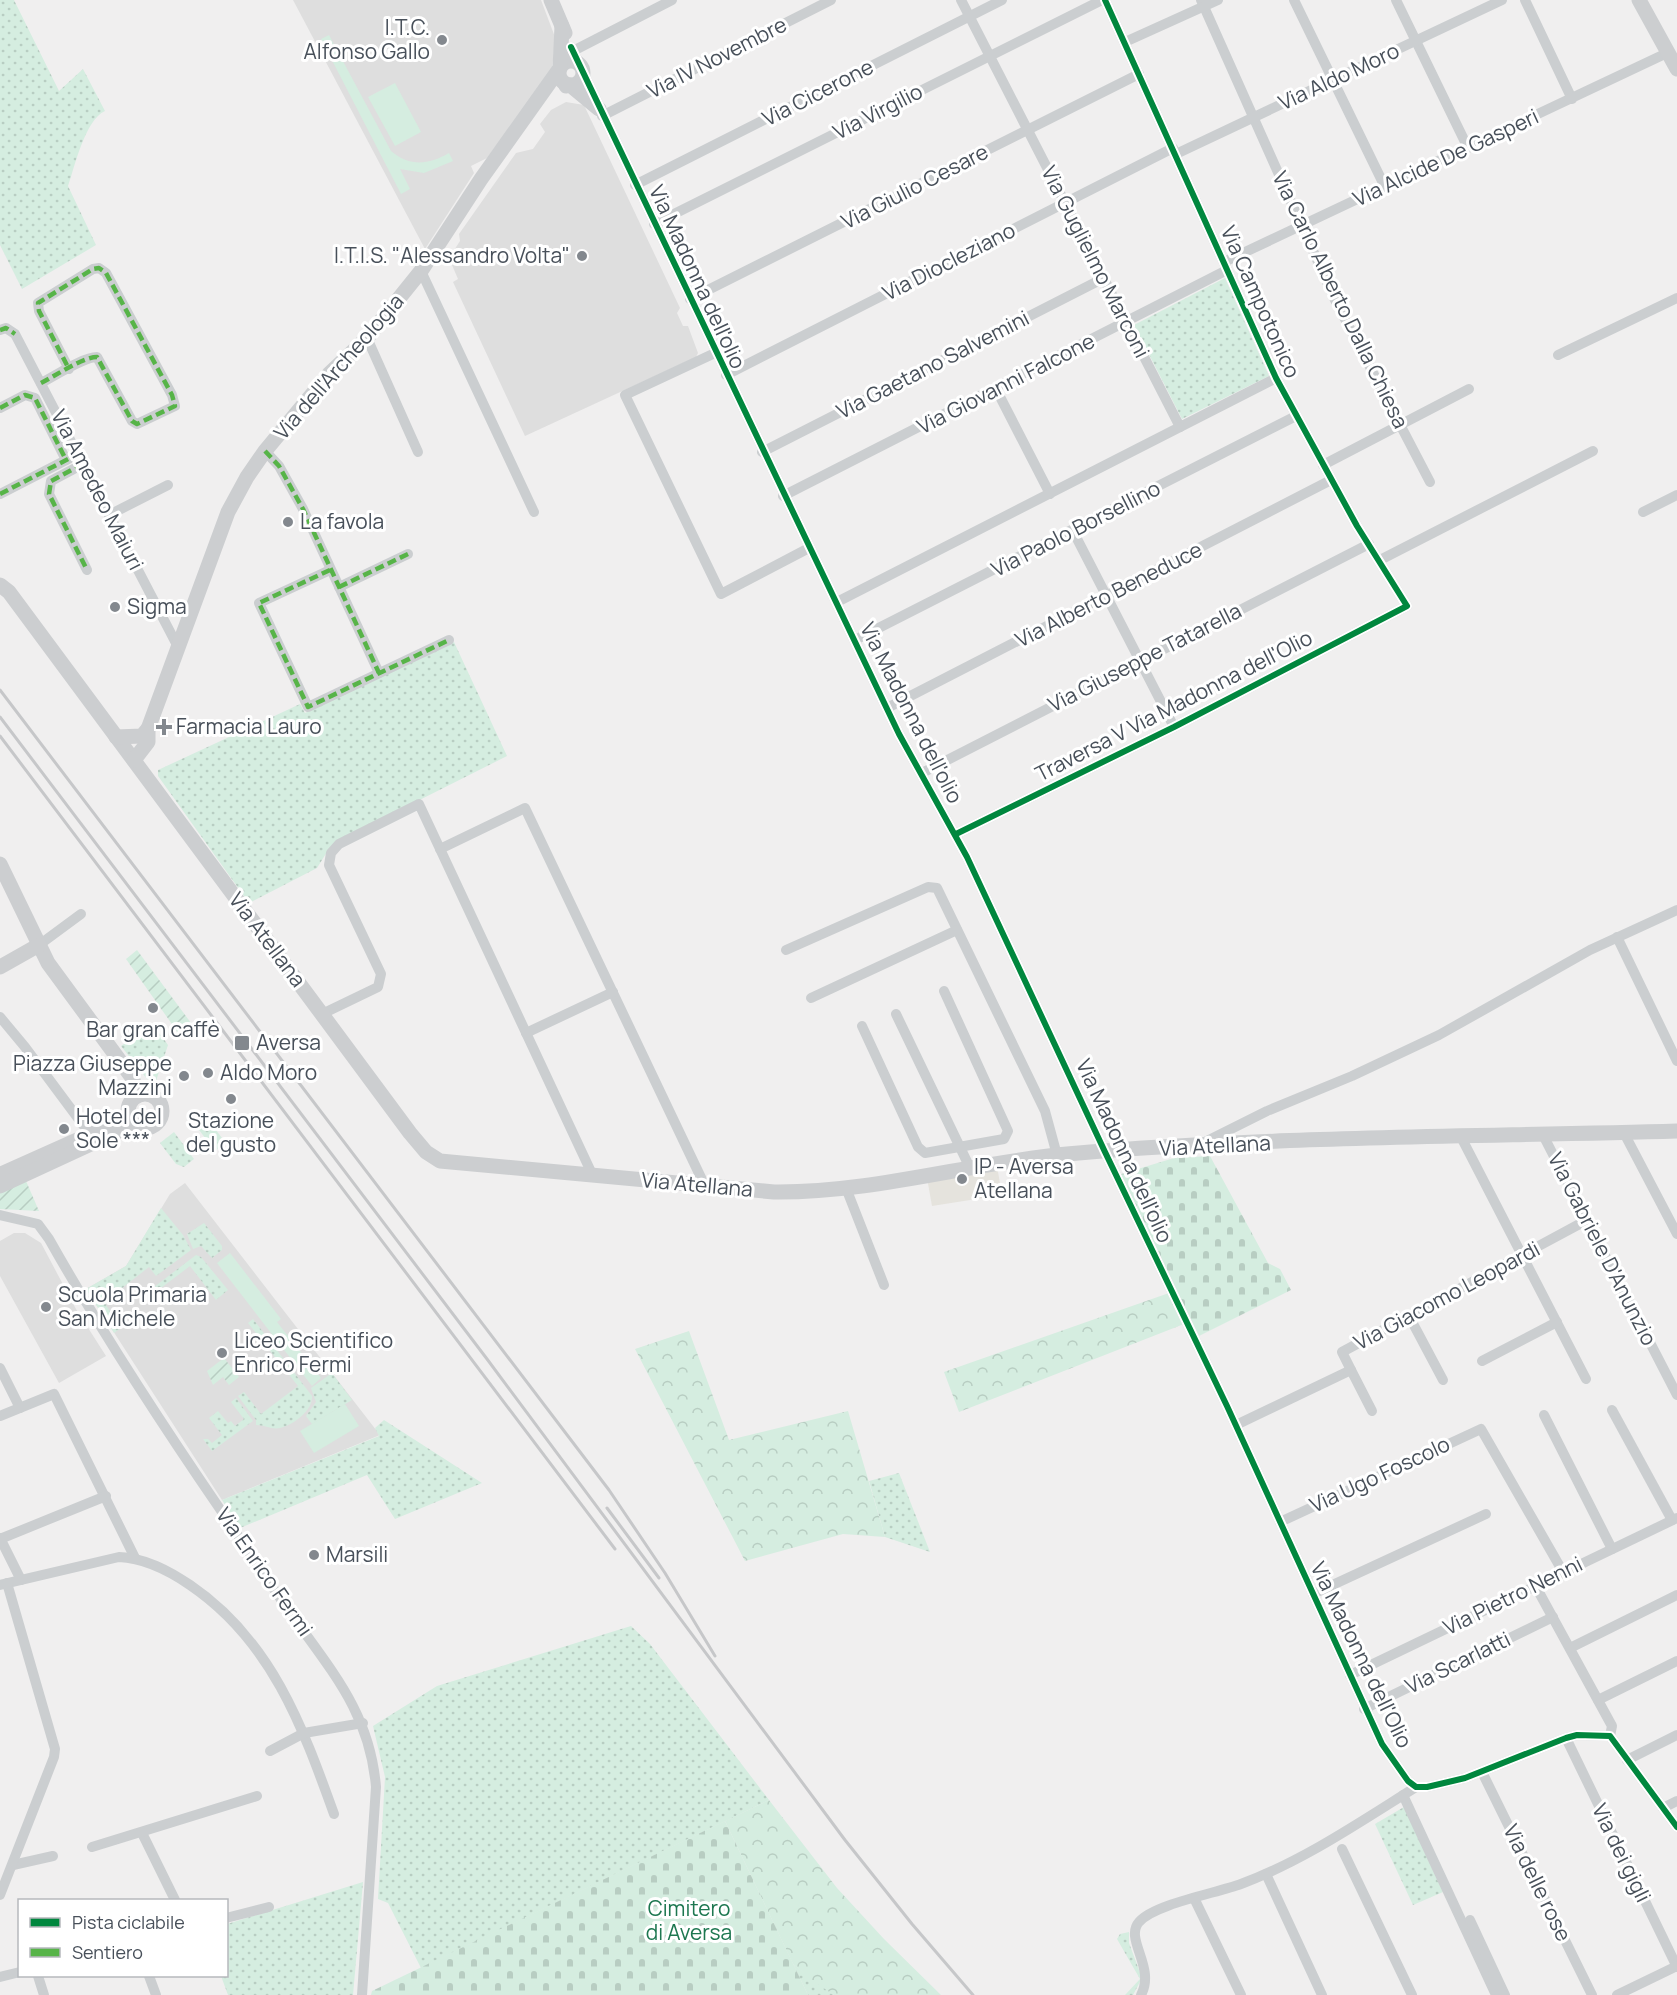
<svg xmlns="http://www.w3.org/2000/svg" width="1677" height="1995" viewBox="0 0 1677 1995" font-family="Manrope,sans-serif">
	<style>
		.commercial { fill: #e5e3dd }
		.education { fill: #dedede }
		.grass { fill: url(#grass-dots) }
		.forest { fill: url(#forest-crowns) }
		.cemetery { fill: url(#cemetery-stones) }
		.garden { fill: url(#garden-furrows) }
		.pitch { fill: #d5ede0 }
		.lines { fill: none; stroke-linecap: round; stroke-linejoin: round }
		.street { stroke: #cbced0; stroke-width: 10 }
		.secondary { stroke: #ccced0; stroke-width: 15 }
		.rail { stroke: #c6c7c9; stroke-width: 3 }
		.quiet { stroke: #57b448; stroke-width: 4.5; stroke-dasharray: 9 4.5; stroke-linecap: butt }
		.cycleway-casing { stroke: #fff; stroke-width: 10 }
		.cycleway { stroke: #00873e; stroke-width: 6 }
		.poi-dot { fill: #83888e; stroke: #fff; stroke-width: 2 }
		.labels { text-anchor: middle; stroke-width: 6; stroke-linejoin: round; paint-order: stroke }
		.poi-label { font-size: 21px; fill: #48505a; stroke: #fff; text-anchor: start }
		.street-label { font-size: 21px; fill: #48505a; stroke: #fff }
		.park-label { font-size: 21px; fill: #1d7750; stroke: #fff }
	</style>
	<defs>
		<pattern id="grass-dots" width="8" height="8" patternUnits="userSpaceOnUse" patternTransform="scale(1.5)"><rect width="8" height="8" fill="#d5ede0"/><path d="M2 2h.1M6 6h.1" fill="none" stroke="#b8cdc2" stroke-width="1.8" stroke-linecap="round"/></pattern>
		<pattern id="forest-crowns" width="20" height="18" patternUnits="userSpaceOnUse" patternTransform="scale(1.5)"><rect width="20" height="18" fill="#d5ede0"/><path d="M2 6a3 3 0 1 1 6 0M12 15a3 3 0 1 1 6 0" fill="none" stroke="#b8cdc2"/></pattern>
		<pattern id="cemetery-stones" width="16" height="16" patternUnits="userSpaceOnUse" patternTransform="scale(1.5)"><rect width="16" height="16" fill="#d5ede0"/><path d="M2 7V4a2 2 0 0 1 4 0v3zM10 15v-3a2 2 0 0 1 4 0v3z" fill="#b8cdc2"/></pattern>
		<pattern id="garden-furrows" width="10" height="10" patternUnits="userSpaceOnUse" patternTransform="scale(1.5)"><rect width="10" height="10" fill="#d5ede0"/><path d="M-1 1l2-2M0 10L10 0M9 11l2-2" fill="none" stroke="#b8cdc2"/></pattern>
	</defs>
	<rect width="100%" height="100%" fill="#f0efef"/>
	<polygon class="commercial" points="997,1166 1002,1195 932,1206 927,1178"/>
	<g class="education">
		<polygon points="293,0 541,0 555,37 552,71 487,158 471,166 474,173 425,249"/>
		<polygon points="566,102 584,105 680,308 677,313 683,326 688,326 698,353 696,357 525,436 453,282 458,279 449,258 460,241 459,234 516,153 533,149 545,132 540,124 551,110"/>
		<polygon points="185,1183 380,1435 222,1500 86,1289 126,1266 170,1194"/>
		<polygon points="14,1233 25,1233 41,1243 76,1309 106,1356 59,1383 0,1276 0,1241"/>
	</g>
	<g class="grass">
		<path d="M0 0H14L59 91 83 69 105 111C85 120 75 166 68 186L96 245 22 289 0 245Z"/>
		<polygon points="1225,278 1269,376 1182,419 1134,325"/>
		<polygon points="454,642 507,756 340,840 327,852 317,868 249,903 158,776 158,770 300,704 305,713"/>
		<polygon points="152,1023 168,1045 156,1081 147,1079 121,1046"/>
		<polygon points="207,1124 213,1126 225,1142 215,1151 196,1126"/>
		<polygon points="174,1132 194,1159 184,1167 176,1164 160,1143"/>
		<polygon points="161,1208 183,1235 191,1250 156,1276 149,1267 104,1302 121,1328 114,1333 86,1289 126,1266"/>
		<polygon points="204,1223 222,1246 222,1250 212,1258 201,1246 193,1249 187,1234"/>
		<polygon points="196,1255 201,1257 228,1290 216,1300 190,1266 157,1291 154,1287"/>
		<path d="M253 1319 312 1396C313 1410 294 1425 280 1428 272 1430 265 1425 256 1425V1420L238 1396 244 1392 261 1414 298 1386 248 1323Z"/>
		<polygon points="332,1373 352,1400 312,1424 306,1416 316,1402 311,1388"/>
		<polygon points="236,1398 253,1421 212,1451 203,1439 208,1439 212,1443 222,1435 209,1418 218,1411 228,1423 231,1421 235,1426 244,1419 231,1402"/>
		<polygon points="384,1420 482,1483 395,1519 367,1475 240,1528 222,1500 379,1436 375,1428"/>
		<polygon points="899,1473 930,1552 885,1537 869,1481"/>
		<polygon points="631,1626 650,1644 769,1800 421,1968 388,1903 378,1899 385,1777 373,1726 437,1686"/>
		<polygon points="1404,1807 1443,1892 1413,1905 1375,1824"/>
		<polygon points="363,1882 353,1995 228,1995 221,1976 226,1976 227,1924"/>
		<polygon points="1129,1932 1129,1943 1142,1978 1133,1995 1125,1995 1140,1979 1117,1939 1120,1934"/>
		<polygon points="793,1964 834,1995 808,1995"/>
	</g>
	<g class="forest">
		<polygon points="1169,1293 1184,1324 959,1412 944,1372"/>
		<polygon points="689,1331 729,1440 848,1411 885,1537 843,1534 745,1561 635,1349"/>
		<polygon points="769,1800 837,1888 884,1939 941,1995 834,1995 816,1983 793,1964 725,1821"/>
	</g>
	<g class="cemetery">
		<polygon points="1210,1156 1268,1263 1280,1269 1291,1290 1199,1336 1118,1175 1174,1158"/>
		<polygon points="725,1821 808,1995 371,1995 372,1991"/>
	</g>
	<g class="garden">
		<polygon points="137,950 194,1027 181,1037 126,959"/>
		<polygon points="26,1181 39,1211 0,1209 0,1193"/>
		<polygon points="224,1358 239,1377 229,1385 223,1377 213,1385 207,1371"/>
	</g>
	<g class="pitch">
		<path d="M329 35 391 151C410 167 428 165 449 153L453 161 424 173 400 169 410 189 401 194 321 39Z"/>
		<polygon points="395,83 421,132 395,146 368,97"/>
		<polygon points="230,1253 281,1319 277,1322 321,1378 312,1386 217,1263"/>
		<polygon points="345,1404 359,1426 314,1453 300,1431"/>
	</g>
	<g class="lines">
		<g class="street">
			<polyline points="961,0 1180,427 1276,378"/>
			<polyline points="1201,0 1335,300 1430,482"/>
			<polyline points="1294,0 1385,187"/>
			<polyline points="1396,0 1468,148"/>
			<polyline points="1525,0 1572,99"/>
			<polyline points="1125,42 1218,0"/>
			<polyline points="571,47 899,734 967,857 1105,1152 1227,1406 1382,1744 1408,1781 1416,1787 1427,1787 1465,1778 1566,1738 1577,1735 1610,1736 1677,1827"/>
			<polyline points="573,51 672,0"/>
			<polyline points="602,116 831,0"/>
			<polyline points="1176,154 1502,0"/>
			<polyline points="635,185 1002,0"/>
			<polyline points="654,224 1102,0"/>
			<polyline points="1224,262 1667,53"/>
			<polyline points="421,271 534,512"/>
			<polyline points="690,299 1139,74"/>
			<polyline points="0,330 6,328 15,334 178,647"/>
			<polyline points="367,338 418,452"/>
			<polyline points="715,353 625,395 721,594 809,548"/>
			<polyline points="1558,355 1677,298"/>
			<polyline points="726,375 1173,148"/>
			<path d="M41 383C55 376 83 357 97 357L132 421 137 424 175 406 172 395 106 273 99 268 93 269 38 303 39 311 69 369"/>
			<polyline points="996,389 1050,494"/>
			<polyline points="0,408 25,395 35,398 66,460"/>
			<polyline points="265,451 279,466 303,509 379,673"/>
			<polyline points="762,452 1104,278"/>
			<polyline points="83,464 51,481 49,494 87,570"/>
			<polyline points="1323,465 1469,389"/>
			<polyline points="0,494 72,457"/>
			<polyline points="783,496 1227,270"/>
			<polyline points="1643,512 1677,495"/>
			<polyline points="109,515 168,485"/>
			<polyline points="1073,531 1174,727"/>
			<polyline points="1380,560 1593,451"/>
			<polyline points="330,570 259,603 308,707 449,640"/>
			<polyline points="339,587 408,554"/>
			<polyline points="837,602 1180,427"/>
			<polyline points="855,640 1296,416"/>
			<polyline points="887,708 1331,480"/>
			<polyline points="922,773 1369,544"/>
			<polyline points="956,834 1174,727 1407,606 1357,526 1276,378 1105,0"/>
			<polyline points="440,849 525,808 705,1186"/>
			<polyline points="1617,937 1677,1061"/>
			<polyline points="39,945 81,914"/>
			<polyline points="786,950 928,887 937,888 1045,1111 1057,1155"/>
			<polyline points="811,998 957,930"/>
			<polyline points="322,1014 378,987 381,974 329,865 331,853 339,844 419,804 593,1176"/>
			<polyline points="896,1014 970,1168"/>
			<polyline points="0,1017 25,1047 89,1133"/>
			<polyline points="862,1026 918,1147 925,1153 1004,1139 1008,1131 944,991"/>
			<polyline points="526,1033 613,992"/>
			<polyline points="1624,1133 1677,1234"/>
			<polyline points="1543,1135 1677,1395"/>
			<polyline points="1461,1137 1586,1379"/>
			<polyline points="1205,1142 1267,1111 1352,1076 1439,1035 1590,950 1677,910"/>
			<polyline points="846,1188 884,1285"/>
			<path d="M0 1215 38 1224 49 1239C102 1333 161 1423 222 1512 246 1547 269 1583 294 1618 334 1674 370 1715 376 1787L362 1995"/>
			<polyline points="1409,1316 1443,1380"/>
			<polyline points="1482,1361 1557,1322"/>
			<polyline points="0,1368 20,1408"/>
			<polyline points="1351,1370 1372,1411"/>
			<polyline points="1612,1410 1672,1520"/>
			<polyline points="1544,1415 1612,1549"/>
			<polyline points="0,1416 54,1394 135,1558"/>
			<polyline points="1236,1425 1351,1370 1342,1352 1587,1220"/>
			<polyline points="1280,1522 1481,1429 1563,1572"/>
			<polyline points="0,1538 21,1580"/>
			<polyline points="0,1539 106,1496"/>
			<path d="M0 1585 119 1557C145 1558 168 1570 190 1585 271 1640 302 1725 334 1814"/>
			<polyline points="1535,1585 1612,1726 1610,1736"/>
			<polyline points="1313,1594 1486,1514"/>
			<polyline points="1570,1648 1677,1595"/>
			<polyline points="1350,1675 1677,1518"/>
			<polyline points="1598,1700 1677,1661"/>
			<polyline points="1364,1709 1553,1617"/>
			<polyline points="1566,1738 1677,1967"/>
			<polyline points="270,1751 304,1733 363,1723"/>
			<polyline points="1627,1760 1677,1735"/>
			<polyline points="1482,1772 1592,1995"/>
			<polyline points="1403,1795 1496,1995"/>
			<polyline points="1663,1808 1677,1801"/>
			<polyline points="142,1833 175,1900"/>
			<polyline points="92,1847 257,1796"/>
			<polyline points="1342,1849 1412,1995"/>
			<polyline points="13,1865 53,1856"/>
			<polyline points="1266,1874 1322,1995"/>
			<polyline points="0,1895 54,1757 55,1749 7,1583"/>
			<polyline points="1194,1898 1241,1995"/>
			<polyline points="226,1918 269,1907"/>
			<polyline points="1470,1920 1505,1995"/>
			<polyline points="38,1976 44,1995"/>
			<polyline points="149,1976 156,1995"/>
			<polyline points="0,1977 20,1972"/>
			<path d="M1141 1995C1156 1967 1124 1939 1139 1922 1154 1904 1217 1893 1241 1884 1303 1861 1360 1822 1416 1787"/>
			<polyline points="1617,1995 1677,1966"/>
		</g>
		<g class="secondary">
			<polyline points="551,0 565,33"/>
			<polyline points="1639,0 1677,69"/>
			<circle cx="571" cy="73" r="12"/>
			<polyline points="566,86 570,85 599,109"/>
			<path d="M0 585 9 592 410 1133 426 1152 440 1161 774 1192C873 1193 969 1163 1067 1154 1270 1136 1474 1137 1677 1131"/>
			<polyline points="116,737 142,736 148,729"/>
			<polyline points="134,760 148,742 148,729 228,512 247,477 265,451 329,374 367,338 421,271 481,179 560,68 562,26"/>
			<polyline points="0,864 48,963 131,1076 139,1095"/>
			<polyline points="0,967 39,945"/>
			<circle cx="145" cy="1111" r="17"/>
			<polyline points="3,1173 126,1118"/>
			<polyline points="0,1186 119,1131 132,1122"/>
		</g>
		<g class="rail">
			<polyline points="0,690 609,1490 665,1573 715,1656"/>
			<polyline points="0,717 487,1359 845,1840 912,1924 973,1995"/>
			<polyline points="0,736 615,1549"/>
			<polyline points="607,1508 659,1578"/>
		</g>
		<g class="quiet">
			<polyline points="0,330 6,328 15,334"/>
			<path d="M41 383C55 376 83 357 97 357L132 421 137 424 175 406 172 395 106 273 99 268 93 269 38 303 39 311 69 369"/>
			<polyline points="0,408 25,395 35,398 66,460"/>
			<polyline points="265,451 279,466 303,509 379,673"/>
			<polyline points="83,464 51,481 49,494 87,570"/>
			<polyline points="0,494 78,454"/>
			<polyline points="330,570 259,603 308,707 449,640"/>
			<polyline points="339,587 408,554"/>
		</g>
		<g class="cycleway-casing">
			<g id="cycleway">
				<polyline points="571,47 899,734 967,857 1105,1152 1227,1406 1382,1744 1408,1781 1416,1787 1427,1787 1465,1778 1566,1738 1577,1735 1610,1736 1677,1827"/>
				<polyline points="956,834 1174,727 1407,606 1357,526 1276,378 1105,0"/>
			</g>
		</g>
		<use href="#cycleway" class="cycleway"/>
	</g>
	<g class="poi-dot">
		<circle cx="442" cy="40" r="6"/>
		<circle cx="582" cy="256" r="6"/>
		<circle cx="288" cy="522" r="6"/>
		<circle cx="115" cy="607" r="6"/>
		<path d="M161 718h6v6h6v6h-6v6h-6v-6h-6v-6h6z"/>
		<circle cx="153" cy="1008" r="6"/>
		<rect x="234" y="1035" width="16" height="16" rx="3"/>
		<circle cx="208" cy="1073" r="6"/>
		<circle cx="184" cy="1076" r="6"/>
		<circle cx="231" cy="1099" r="6"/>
		<circle cx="64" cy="1129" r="6"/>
		<circle cx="962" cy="1179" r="6"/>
		<circle cx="46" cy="1307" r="6"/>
		<circle cx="222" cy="1353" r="6"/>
		<circle cx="314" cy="1555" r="6"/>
	</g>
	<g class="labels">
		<g class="poi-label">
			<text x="430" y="35" text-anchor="end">I.T.C.<tspan x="430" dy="24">Alfonso Gallo</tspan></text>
			<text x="570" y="263" text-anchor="end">I.T.I.S. "Alessandro Volta"</text>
			<text x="300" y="529">La favola</text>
			<text x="127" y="614">Sigma</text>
			<text x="176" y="734">Farmacia Lauro</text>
			<text x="153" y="1037" text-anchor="middle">Bar gran caffè</text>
			<text x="256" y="1050">Aversa</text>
			<text x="172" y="1071" text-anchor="end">Piazza Giuseppe<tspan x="172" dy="24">Mazzini</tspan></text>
			<text x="220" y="1080">Aldo Moro</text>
			<text x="76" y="1124">Hotel del<tspan x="76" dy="24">Sole ***</tspan></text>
			<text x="231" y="1128" text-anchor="middle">Stazione<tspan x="231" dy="24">del gusto</tspan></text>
			<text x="974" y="1174">IP - Aversa<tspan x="974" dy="24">Atellana</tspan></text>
			<text x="58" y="1302">Scuola Primaria<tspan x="58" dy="24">San Michele</tspan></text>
			<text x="234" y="1348">Liceo Scientifico<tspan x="234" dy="24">Enrico Fermi</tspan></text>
			<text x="326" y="1562">Marsili</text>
		</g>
		<g class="street-label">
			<text transform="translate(717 58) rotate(-27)" y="7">Via IV Novembre</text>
			<text transform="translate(1339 77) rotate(-25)" y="7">Via Aldo Moro</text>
			<text transform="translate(818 93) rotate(-27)" y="7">Via Cicerone</text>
			<text transform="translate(878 112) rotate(-27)" y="7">Via Virgilio</text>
			<text transform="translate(1446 158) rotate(-25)" y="7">Via Alcide De Gasperi</text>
			<text transform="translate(915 187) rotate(-27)" y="7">Via Giulio Cesare</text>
			<text transform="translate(949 262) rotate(-27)" y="7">Via Diocleziano</text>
			<text transform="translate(1095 262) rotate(63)" y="7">Via Guglielmo Marconi</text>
			<text transform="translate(697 277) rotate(65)" y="7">Via Madonna dell'olio</text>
			<text transform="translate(1340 300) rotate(64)" y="7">Via Carlo Alberto Dalla Chiesa</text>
			<text transform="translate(1260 302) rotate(66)" y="7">Via Campotonico</text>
			<text transform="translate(933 365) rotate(-27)" y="7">Via Gaetano Salvemini</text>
			<text transform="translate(339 367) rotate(-49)" y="7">Via dell'Archeologia</text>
			<text transform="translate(1006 384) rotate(-27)" y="7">Via Giovanni Falcone</text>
			<text transform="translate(97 490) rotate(63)" y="7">Via Amedeo Maiuri</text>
			<text transform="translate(1076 529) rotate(-27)" y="7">Via Paolo Borsellino</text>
			<text transform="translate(1109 595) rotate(-27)" y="7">Via Alberto Beneduce</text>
			<text transform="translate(1145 658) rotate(-27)" y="7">Via Giuseppe Tatarella</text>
			<text transform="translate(1174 706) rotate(-27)" y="7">Traversa V Via Madonna dell'Olio</text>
			<text transform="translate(911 713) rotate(63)" y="7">Via Madonna dell'olio</text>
			<text transform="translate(267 940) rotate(53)" y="7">Via Atellana</text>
			<text transform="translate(1215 1146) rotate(-3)" y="7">Via Atellana</text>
			<text transform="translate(1124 1151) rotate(65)" y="7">Via Madonna dell'olio</text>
			<text transform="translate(697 1185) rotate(5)" y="7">Via Atellana</text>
			<text transform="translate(1602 1249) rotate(63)" y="7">Via Gabriele D'Anunzio</text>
			<text transform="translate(1447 1296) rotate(-28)" y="7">Via Giacomo Leopardi</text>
			<text transform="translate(1380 1475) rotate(-25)" y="7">Via Ugo Foscolo</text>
			<text transform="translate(264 1572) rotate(55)" y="7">Via Enrico Fermi</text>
			<text transform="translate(1513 1596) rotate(-26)" y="7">Via Pietro Nenni</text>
			<text transform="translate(1361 1655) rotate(64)" y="7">Via Madonna dell'Olio</text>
			<text transform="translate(1458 1663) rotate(-26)" y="7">Via Scarlatti</text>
			<text transform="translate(1621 1853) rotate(64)" y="7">Via dei gigli</text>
			<text transform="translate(1537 1883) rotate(64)" y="7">Via delle rose</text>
		</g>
		<g class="park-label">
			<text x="689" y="1916">Cimitero<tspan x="689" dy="24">di Aversa</tspan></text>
		</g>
	</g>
	<rect x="18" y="1899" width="210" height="78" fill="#ffffff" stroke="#b6b9bd" stroke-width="1.5"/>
	<rect x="30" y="1918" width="30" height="9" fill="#00873e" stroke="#b6b9bd" stroke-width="1.5"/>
	<text x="72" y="1929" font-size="18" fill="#48505a">Pista ciclabile</text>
	<rect x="30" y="1948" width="30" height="9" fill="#57b448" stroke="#b6b9bd" stroke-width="1.5"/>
	<text x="72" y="1959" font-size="18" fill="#48505a">Sentiero</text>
</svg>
